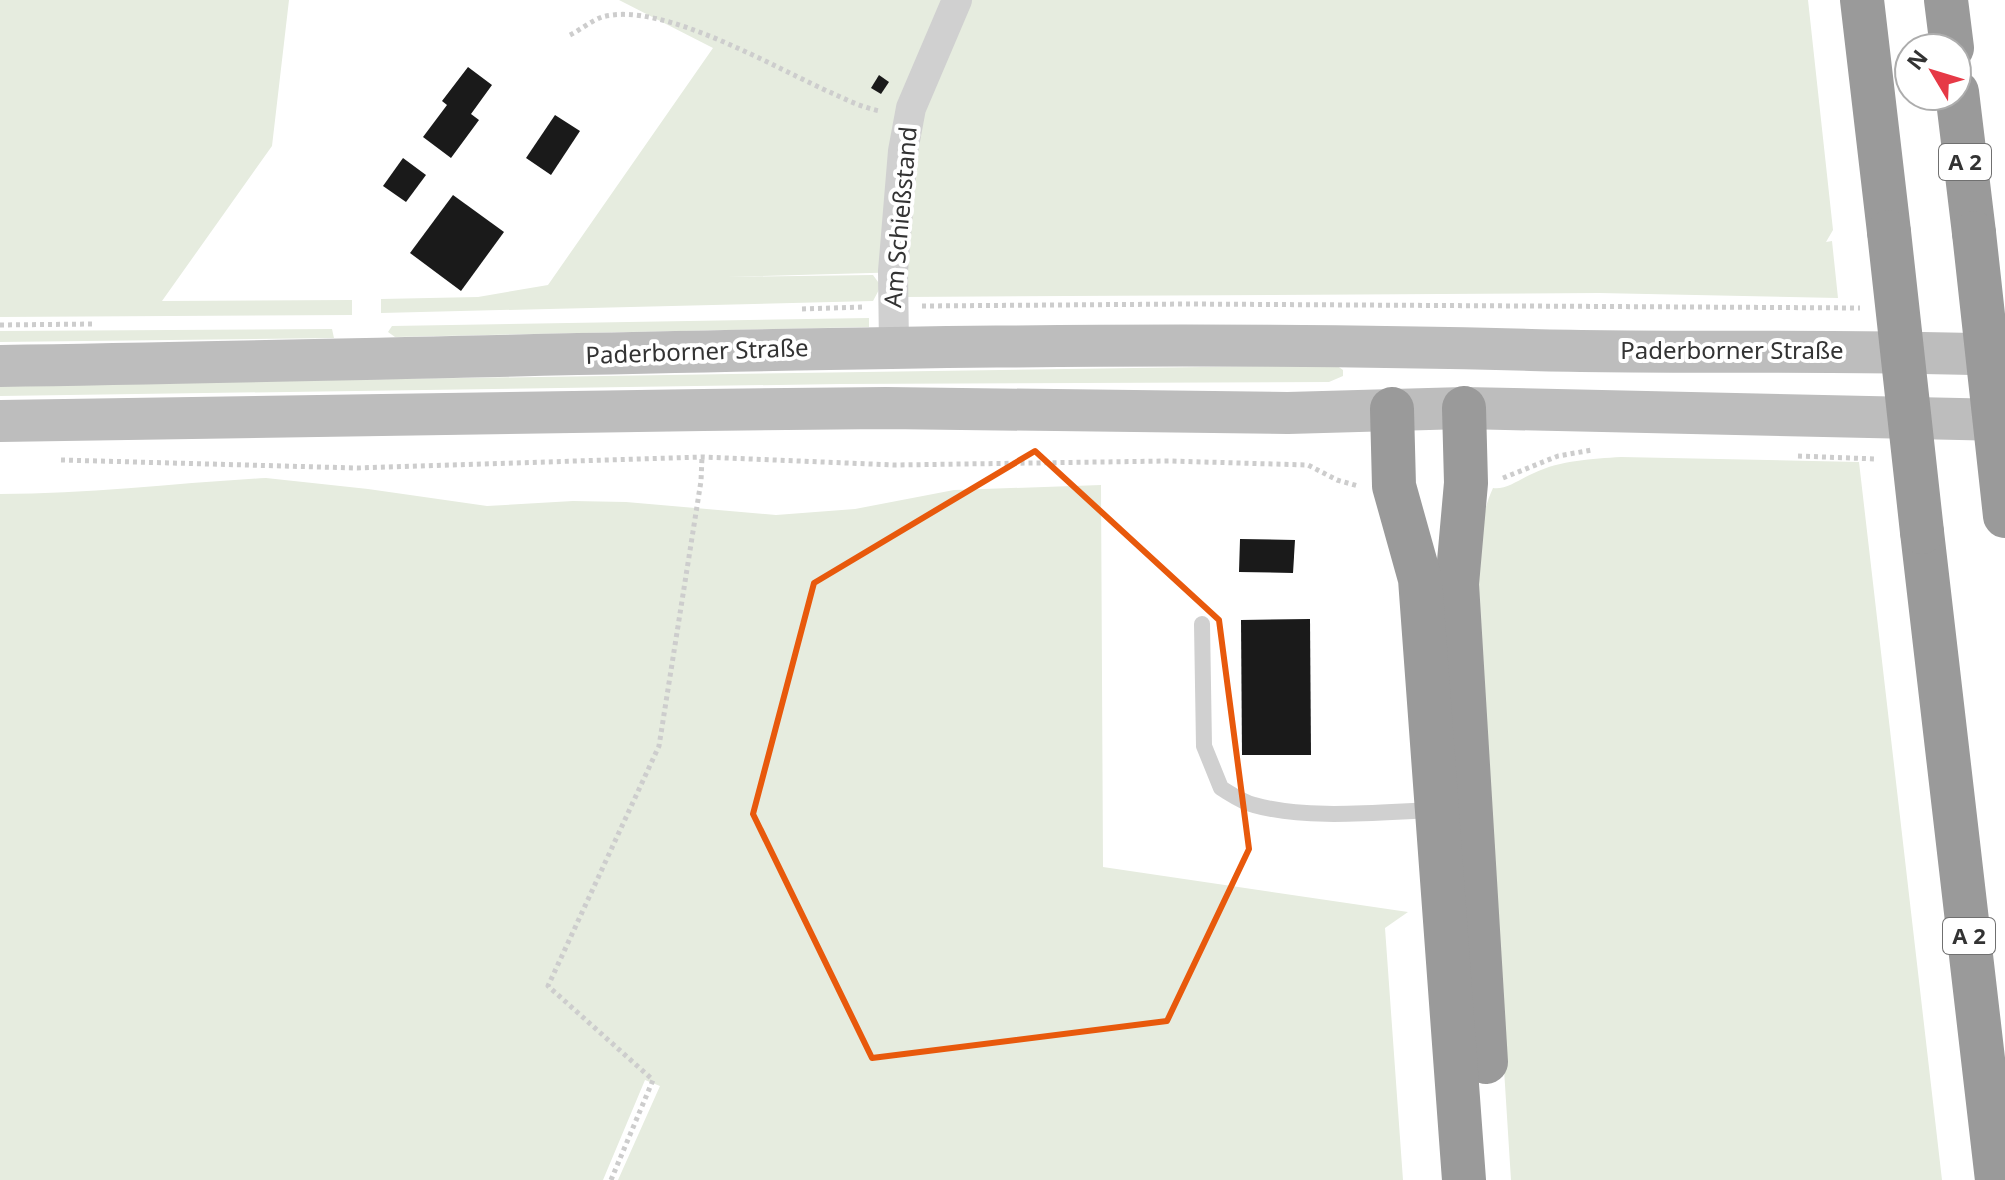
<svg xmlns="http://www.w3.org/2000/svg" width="2005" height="1180" viewBox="0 0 2005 1180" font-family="'Noto Sans',sans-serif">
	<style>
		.green { fill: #e6ecdf }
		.building { fill: #1a1a1a }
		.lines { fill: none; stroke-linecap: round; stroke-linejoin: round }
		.path { stroke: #cdcdcd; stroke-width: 5; stroke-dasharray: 4 4; stroke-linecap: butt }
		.lane { stroke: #d0d0d0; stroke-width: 16 }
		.street { stroke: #d0d0d0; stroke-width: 30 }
		.secondary { stroke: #bdbdbd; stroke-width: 42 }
		.highway { stroke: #9a9a9a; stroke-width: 44 }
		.highway-bridge { stroke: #9a9a9a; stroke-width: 44 }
		.marked { fill: none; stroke: #e8590c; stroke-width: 6; stroke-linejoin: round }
		.labels { text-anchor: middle; stroke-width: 8; stroke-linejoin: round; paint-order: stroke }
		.shield { fill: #fff; stroke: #707070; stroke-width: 2 }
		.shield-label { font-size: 22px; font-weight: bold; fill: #333 }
		.street-label { font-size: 24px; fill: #333; stroke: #fff }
	</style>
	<rect width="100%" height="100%" fill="#fff"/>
	<g class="green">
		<polygon points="0,0 289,0 272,146 162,301 352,300 352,315 0,317"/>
		<polygon points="619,0 1808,0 1833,230 1826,242 1832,241 1838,298 1599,293 905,297 907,272 726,277 873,275 881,286 873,301 381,313 381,299 478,297 548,285 713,48"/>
		<polygon points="869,318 869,327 395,337 388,332 392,326"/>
		<polygon points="332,329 334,338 0,342 0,331"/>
		<polygon points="1336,365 1343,370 1343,376 1329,382 841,384 0,396 0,385"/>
		<path d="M1621 457 1859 462 1942 1180H1511L1478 657C1477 608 1472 532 1493 488 1507 490 1521 478 1534 473 1561 460 1592 459 1621 457Z"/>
		<path d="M266 478 368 489 487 506 573 501 626 502 776 515 855 509 954 490 1101 485 1103 867 1408 912 1385 928 1403 1180H618L660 1086 645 1080 603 1180H0V494C89 494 177 483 266 478Z"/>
	</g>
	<g class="building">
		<polygon points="468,67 492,85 471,114 479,120 451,158 423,137 447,105 442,101"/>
		<polygon points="879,75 889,82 881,94 871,88"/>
		<polygon points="555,115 580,131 551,175 526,158"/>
		<polygon points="403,158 426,175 406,202 383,186"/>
		<polygon points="453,195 504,232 461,291 410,253"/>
		<polygon points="1240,539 1295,540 1293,573 1239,572"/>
		<polygon points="1310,619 1311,755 1242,755 1241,620"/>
	</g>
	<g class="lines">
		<g class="path">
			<path d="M570 35C580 30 591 21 602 17 662 0 778 70 834 94 849 101 864 108 880 111"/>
			<polyline points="922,306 1189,304 1860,308"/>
			<polyline points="802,309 864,307"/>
			<polyline points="0,325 92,324"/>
			<polyline points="1798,456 1876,459"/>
			<polyline points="61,460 357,468 702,457 895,465 1169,461 1308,465 1337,480 1358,486"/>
			<polyline points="1503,478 1558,456 1592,450"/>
			<polyline points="611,1180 653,1080 548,986 659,746 701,481 702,457"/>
		</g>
		<path class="lane" d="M1202 624 1204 746 1221 788C1231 794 1242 802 1254 805 1307 820 1380 812 1435 810"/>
		<polyline class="street" points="894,347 893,271 903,151 911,108 957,0"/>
		<g class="secondary">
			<path d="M0 366C510 359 1021 336 1531 350 1689 354 1847 349 2005 355"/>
			<polyline points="0,421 703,410 886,408 1288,413 1464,408 2005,420"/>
		</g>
		<g class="highway">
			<polyline points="1862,0 1889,232"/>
			<polyline points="1946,0 1952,48"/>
			<polyline points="1957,92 1974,233"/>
			<polyline points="1464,408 1466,483 1457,584 1486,1062"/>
			<polyline points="1392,409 1394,486 1420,579 1464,1180"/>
			<polyline points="1922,532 1997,1180"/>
		</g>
		<g class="highway-bridge">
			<polyline points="1889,232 1922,532"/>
			<polyline points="1974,233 2005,516"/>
		</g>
	</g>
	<path class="marked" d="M1035 451 1219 620 1249 849 1167 1021 872 1058 753 814 814 583Z"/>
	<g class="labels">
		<g class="shield">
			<rect x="1939" y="144" width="52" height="36" rx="6"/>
			<rect x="1943" y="918" width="52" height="36" rx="6"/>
		</g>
		<g class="shield-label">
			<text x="1965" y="170">A 2</text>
			<text x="1969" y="944">A 2</text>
		</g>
		<g class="street-label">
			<text transform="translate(901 217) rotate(-85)" y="8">Am Schießstand</text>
			<text x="1732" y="359">Paderborner Straße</text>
			<text transform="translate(697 352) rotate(-2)" y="8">Paderborner Straße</text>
		</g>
	</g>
	<g transform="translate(1933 72) rotate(308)"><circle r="38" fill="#ffffff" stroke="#adadad" stroke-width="2"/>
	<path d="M0-6L14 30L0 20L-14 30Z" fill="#e63946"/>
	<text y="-12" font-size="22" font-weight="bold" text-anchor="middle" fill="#333333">N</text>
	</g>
</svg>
